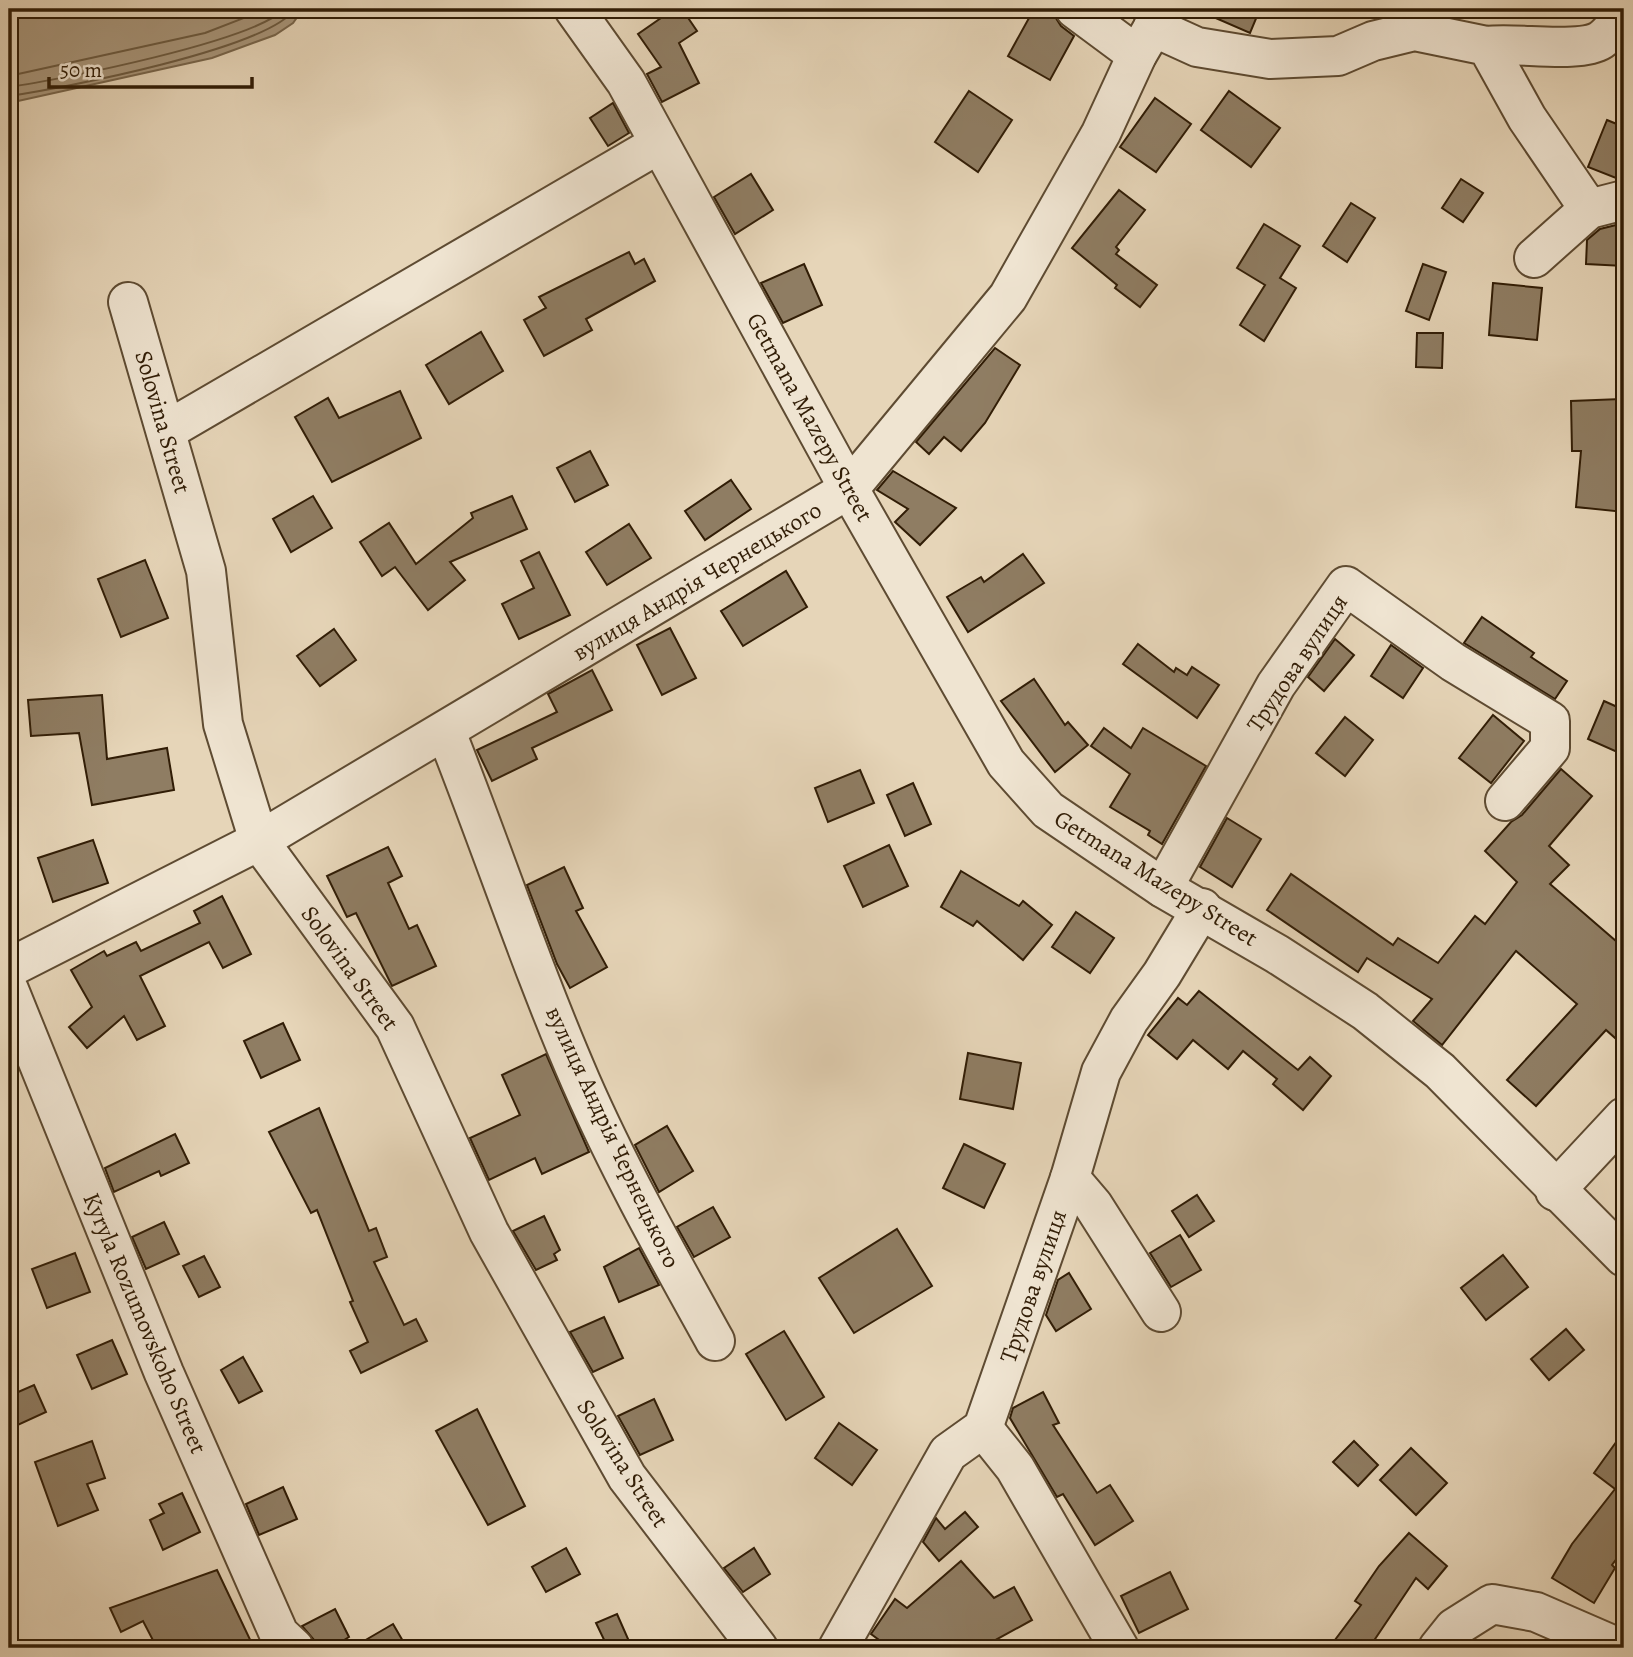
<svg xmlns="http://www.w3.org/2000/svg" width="1633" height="1657" viewBox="0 0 1633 1657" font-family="Alegreya,serif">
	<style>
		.water { fill: #a8967b; stroke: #78664c; stroke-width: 2 }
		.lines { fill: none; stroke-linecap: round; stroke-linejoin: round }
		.shore { stroke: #6c5a40; stroke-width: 2 }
		.building { fill: #8f7d63; stroke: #311d06; stroke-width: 2 }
		.minor-casing { stroke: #5e4b32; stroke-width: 42 }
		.minor { stroke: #efe4d1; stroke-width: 38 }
		.labels { text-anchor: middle; stroke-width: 5; stroke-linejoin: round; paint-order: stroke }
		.street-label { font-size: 24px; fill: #311d06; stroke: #efe4d1 }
	</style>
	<rect width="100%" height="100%" fill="#e6d5b8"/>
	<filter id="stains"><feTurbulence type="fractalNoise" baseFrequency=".00286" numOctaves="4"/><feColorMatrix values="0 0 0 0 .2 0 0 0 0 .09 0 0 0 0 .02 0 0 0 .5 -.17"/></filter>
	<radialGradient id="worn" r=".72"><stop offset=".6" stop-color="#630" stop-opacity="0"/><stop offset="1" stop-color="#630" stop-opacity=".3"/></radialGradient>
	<polygon class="water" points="9,9 303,9 293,23 275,35 212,58 9,103"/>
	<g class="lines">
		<g class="shore">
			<polyline points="9,76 205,33 267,9"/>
			<path d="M9 87C59 80 255 41 284 9"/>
			<path d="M9 96C63 88 267 49 295 9"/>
		</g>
	</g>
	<g class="building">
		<polygon points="674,9 682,9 697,31 679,43 699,83 662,102 647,74 661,67 638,34"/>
		<polygon points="1034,9 1043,9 1054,15 1061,26 1074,36 1050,80 1008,56"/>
		<polygon points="1195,9 1260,9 1250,33"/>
		<polygon points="969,91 1012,120 978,172 935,142"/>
		<polygon points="1229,91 1280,128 1251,167 1201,130"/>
		<polygon points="1155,98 1191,124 1156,172 1120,147"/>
		<polygon points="613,103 629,133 608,146 590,118"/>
		<polygon points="1607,120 1624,127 1624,158 1616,178 1588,167"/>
		<polygon points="751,174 773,210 735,234 714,197"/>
		<polygon points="1461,179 1483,193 1463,222 1442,208"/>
		<polygon points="1119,190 1145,210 1116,247 1119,250 1116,254 1157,285 1140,307 1115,288 1117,285 1072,248"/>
		<polygon points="1351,203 1375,218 1347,262 1323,246"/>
		<polygon points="1624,223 1624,266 1586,264 1587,240 1600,229"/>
		<polygon points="1264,224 1300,246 1280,278 1296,288 1264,341 1240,325 1265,285 1237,268"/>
		<polygon points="629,252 635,264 644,259 655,281 586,319 592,330 544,356 524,320 546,308 539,297"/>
		<polygon points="804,264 822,305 783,323 761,283"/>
		<polygon points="1423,264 1446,272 1429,320 1406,311"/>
		<polygon points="1493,283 1542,288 1537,340 1489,335"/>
		<polygon points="481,332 503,371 449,404 426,365"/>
		<polygon points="1417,333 1443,333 1442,368 1416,367"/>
		<polygon points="995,348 1020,365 985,423 961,451 944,437 929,454 916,442"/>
		<polygon points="400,391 421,438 332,482 295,417 328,398 339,418"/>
		<polygon points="1621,399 1624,512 1576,507 1581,451 1572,451 1571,401"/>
		<polygon points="590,451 608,485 575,502 557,468"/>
		<polygon points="893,471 956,508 920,545 895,522 908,509 877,490"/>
		<polygon points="731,480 751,509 705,540 685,511"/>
		<polygon points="313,496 332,528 291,552 273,519"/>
		<polygon points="512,496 527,529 450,562 465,580 428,610 395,567 382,576 360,542 389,523 416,564 473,518 471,513"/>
		<polygon points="629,524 651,558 607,585 586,552"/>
		<polygon points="539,552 570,615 519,639 502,604 534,588 521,561"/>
		<polygon points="1023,554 1044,583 968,632 947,597 981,577 984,582"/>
		<polygon points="145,560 168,618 121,637 98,579"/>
		<polygon points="786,571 807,607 743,646 721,611"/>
		<polygon points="1482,617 1534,653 1531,657 1567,681 1555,699 1464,643"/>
		<polygon points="670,628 696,678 662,695 637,645"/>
		<polygon points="334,629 356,660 320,686 297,656"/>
		<polygon points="1335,639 1354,655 1324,691 1308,677"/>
		<polygon points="1138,644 1174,672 1176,668 1187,675 1192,667 1219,685 1197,718 1123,664"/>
		<polygon points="1391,645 1423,668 1403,698 1371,676"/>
		<polygon points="592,670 612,710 532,748 537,759 492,781 477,750 557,712 548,694"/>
		<polygon points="1034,679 1065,725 1068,722 1088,745 1055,772 1001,701"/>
		<polygon points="102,695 107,759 167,748 174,790 92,805 79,733 31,736 28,700"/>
		<polygon points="1604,701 1624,710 1624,755 1588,739"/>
		<polygon points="1493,715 1524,741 1491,783 1459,758"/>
		<polygon points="1345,717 1373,740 1345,776 1316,753"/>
		<polygon points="1104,728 1131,748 1143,728 1206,766 1162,844 1148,835 1150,831 1110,807 1130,774 1091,746"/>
		<polygon points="1561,769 1592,796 1549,846 1569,865 1550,884 1624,948 1624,1046 1606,1030 1536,1106 1507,1080 1577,1004 1516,951 1442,1045 1413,1021 1432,999 1367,958 1358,972 1267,910 1291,874 1393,945 1398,938 1438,963 1475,916 1485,924 1517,882 1485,851 1511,822 1522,815"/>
		<polygon points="860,770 874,803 828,822 815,788"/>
		<polygon points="913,783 931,824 905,836 887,795"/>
		<polygon points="1227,818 1261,839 1232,887 1200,867"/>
		<polygon points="93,840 108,883 53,902 38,858"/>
		<polygon points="889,845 908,886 863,907 844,866"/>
		<polygon points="388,847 402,876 388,883 409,929 417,925 436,966 392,986 356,913 347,917 327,876"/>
		<polygon points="564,867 583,908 576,911 607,967 570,988 557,964 527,885"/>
		<polygon points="961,871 1019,906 1023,901 1052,925 1023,960 977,921 973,926 941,907"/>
		<polygon points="222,896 251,954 223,968 209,942 140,976 165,1026 137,1040 124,1016 87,1048 69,1027 92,1007 71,970 104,951 107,956 136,942 141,951 200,923 194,911"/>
		<polygon points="1076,912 1114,938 1090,973 1052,947"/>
		<polygon points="1199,991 1298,1070 1310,1057 1331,1076 1303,1110 1273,1084 1277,1079 1243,1051 1228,1069 1193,1040 1177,1059 1148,1035 1178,998 1187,1005"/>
		<polygon points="283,1023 300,1060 261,1078 244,1041"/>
		<polygon points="968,1053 1021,1063 1013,1109 960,1099"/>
		<polygon points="546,1054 589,1152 542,1174 535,1158 489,1180 470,1138 520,1115 502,1075"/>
		<polygon points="319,1108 369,1231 376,1228 387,1257 374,1262 404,1325 416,1319 427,1341 361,1373 350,1351 368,1342 350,1302 353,1301 317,1210 311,1213 269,1132"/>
		<polygon points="667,1126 693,1171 659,1192 635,1145"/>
		<polygon points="175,1134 189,1163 161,1176 159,1171 114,1192 105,1168"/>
		<polygon points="964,1144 1005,1164 984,1208 943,1188"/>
		<polygon points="1197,1195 1214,1221 1189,1237 1172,1211"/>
		<polygon points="713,1207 730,1237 694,1257 677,1227"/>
		<polygon points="544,1216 560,1250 554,1254 557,1260 536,1270 513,1231"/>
		<polygon points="164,1222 179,1254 146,1269 132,1237"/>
		<polygon points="897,1229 932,1286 854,1333 819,1278"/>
		<polygon points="1180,1235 1201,1270 1171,1287 1150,1253"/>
		<polygon points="639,1248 659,1285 619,1302 604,1267"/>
		<polygon points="75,1253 90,1292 47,1308 32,1269"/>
		<polygon points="1503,1255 1528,1287 1486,1320 1461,1288"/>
		<polygon points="204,1256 220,1287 199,1297 183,1266"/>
		<polygon points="1069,1273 1091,1309 1056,1331 1046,1315 1058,1280"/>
		<polygon points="604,1317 623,1358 593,1372 570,1332"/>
		<polygon points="1566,1329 1584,1350 1549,1380 1531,1359"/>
		<polygon points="784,1331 824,1397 786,1420 746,1354"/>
		<polygon points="112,1340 127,1374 92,1389 77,1355"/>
		<polygon points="243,1357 262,1391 239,1403 221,1370"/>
		<polygon points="34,1385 46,1412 9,1429 9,1396"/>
		<polygon points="1043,1392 1059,1423 1053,1425 1097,1493 1110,1485 1133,1521 1095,1545 1063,1494 1057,1497 1010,1418 1013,1408"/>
		<polygon points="654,1399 673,1440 640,1455 618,1416"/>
		<polygon points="477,1409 525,1506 488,1525 436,1431"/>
		<polygon points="839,1423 877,1450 852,1485 815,1458"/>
		<polygon points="1624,1431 1624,1549 1612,1565 1615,1568 1594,1603 1552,1578 1572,1544 1615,1489 1594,1473"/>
		<polygon points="92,1441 105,1478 87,1484 98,1510 58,1526 35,1462"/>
		<polygon points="1354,1441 1378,1465 1358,1486 1333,1462"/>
		<polygon points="1411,1448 1447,1483 1416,1515 1380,1480"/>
		<polygon points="283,1487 297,1519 259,1535 246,1504"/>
		<polygon points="182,1493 200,1532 163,1550 150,1520 164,1513 159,1504"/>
		<polygon points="965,1512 978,1527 939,1561 923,1542 936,1518 945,1529"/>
		<polygon points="1409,1533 1447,1566 1428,1589 1416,1578 1369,1648 1329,1648 1361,1605 1355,1601 1379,1566"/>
		<polygon points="566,1548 580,1574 546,1592 532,1567"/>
		<polygon points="754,1548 770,1574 743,1592 724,1568"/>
		<polygon points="961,1561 994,1598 1014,1587 1032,1620 981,1648 890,1648 871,1634 895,1599 907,1608"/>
		<polygon points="217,1570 254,1648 157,1648 143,1621 121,1632 110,1608"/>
		<polygon points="1170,1572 1188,1609 1139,1633 1121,1596"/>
		<polygon points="335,1609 349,1637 331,1648 315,1648 315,1641 302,1626"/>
		<polygon points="617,1614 632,1648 608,1648 596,1623"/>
		<polygon points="393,1624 407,1648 352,1648"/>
	</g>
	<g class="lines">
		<g class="minor-casing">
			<g id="minor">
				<polyline points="574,9 626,82 849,489 1006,763 1048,810 1163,888 1277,954 1365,1011 1440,1071 1624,1257"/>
				<polyline points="1075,9 1137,55"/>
				<polyline points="1153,27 1197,47 1270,59 1338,56 1373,41 1414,31 1487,46 1527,118 1589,209"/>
				<path d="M1487 46C1517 42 1579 54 1601 40 1610 34 1617 23 1624 16"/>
				<polyline points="1534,258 1589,209 1624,200"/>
				<polyline points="128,302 206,571 223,724 259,841 395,1027 489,1232 627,1477 758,1648"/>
				<polyline points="166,431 657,145"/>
				<path d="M446 732C492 848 531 967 581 1082 620 1171 668 1256 715 1341"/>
				<polyline points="1163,888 1276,685 1346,586 1453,662 1550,721 1550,748 1505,801"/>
				<polyline points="9,968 259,841 849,489 1008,297 1101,133 1137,55 1164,9"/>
				<polyline points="9,990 164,1373 279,1634 294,1648"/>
				<polyline points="1070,1178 1093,1205 1161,1312"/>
				<polyline points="1555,1191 1624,1117"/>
				<polyline points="983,1428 1015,1468 1119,1648"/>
				<polyline points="838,1648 948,1453 983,1428 1070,1178 1101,1072 1129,1020 1162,974 1202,908"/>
				<polyline points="1438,1648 1454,1628 1492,1604 1536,1612 1619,1648"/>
			</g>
		</g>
		<use href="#minor" class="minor"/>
	</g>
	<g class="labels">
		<g class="street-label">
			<text transform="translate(810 417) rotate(61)" y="8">Getmana Mazepy Street</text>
			<text transform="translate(163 422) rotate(74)" y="8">Solovina Street</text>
			<text transform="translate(697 581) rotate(-31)" y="8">вулиця Андрія Чернецького</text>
			<text transform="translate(1297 663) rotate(-56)" y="8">Трудова вулиця</text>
			<text transform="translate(1156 878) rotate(32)" y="8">Getmana Mazepy Street</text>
			<text transform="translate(350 968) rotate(54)" y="8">Solovina Street</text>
			<text transform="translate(613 1137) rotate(65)" y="8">вулиця Андрія Чернецького</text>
			<text transform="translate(1033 1286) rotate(-71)" y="8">Трудова вулиця</text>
			<text transform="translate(145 1323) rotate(67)" y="8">Kyryla Rozumovskoho Street</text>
			<text transform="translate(623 1463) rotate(57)" y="8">Solovina Street</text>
		</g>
	</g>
	<rect width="1633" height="1657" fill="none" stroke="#e6d5b8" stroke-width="35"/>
	<rect x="10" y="10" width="1612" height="1636" fill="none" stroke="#311d06" stroke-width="3.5"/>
	<rect x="18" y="18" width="1598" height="1622" fill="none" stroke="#311d06" stroke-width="2"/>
	<path d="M49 77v10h203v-10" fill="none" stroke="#311d06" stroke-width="3.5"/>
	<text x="60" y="77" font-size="21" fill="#311d06" stroke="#efe4d1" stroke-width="5" paint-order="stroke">50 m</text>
	<rect width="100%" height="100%" filter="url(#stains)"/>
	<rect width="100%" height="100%" fill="url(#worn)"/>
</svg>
